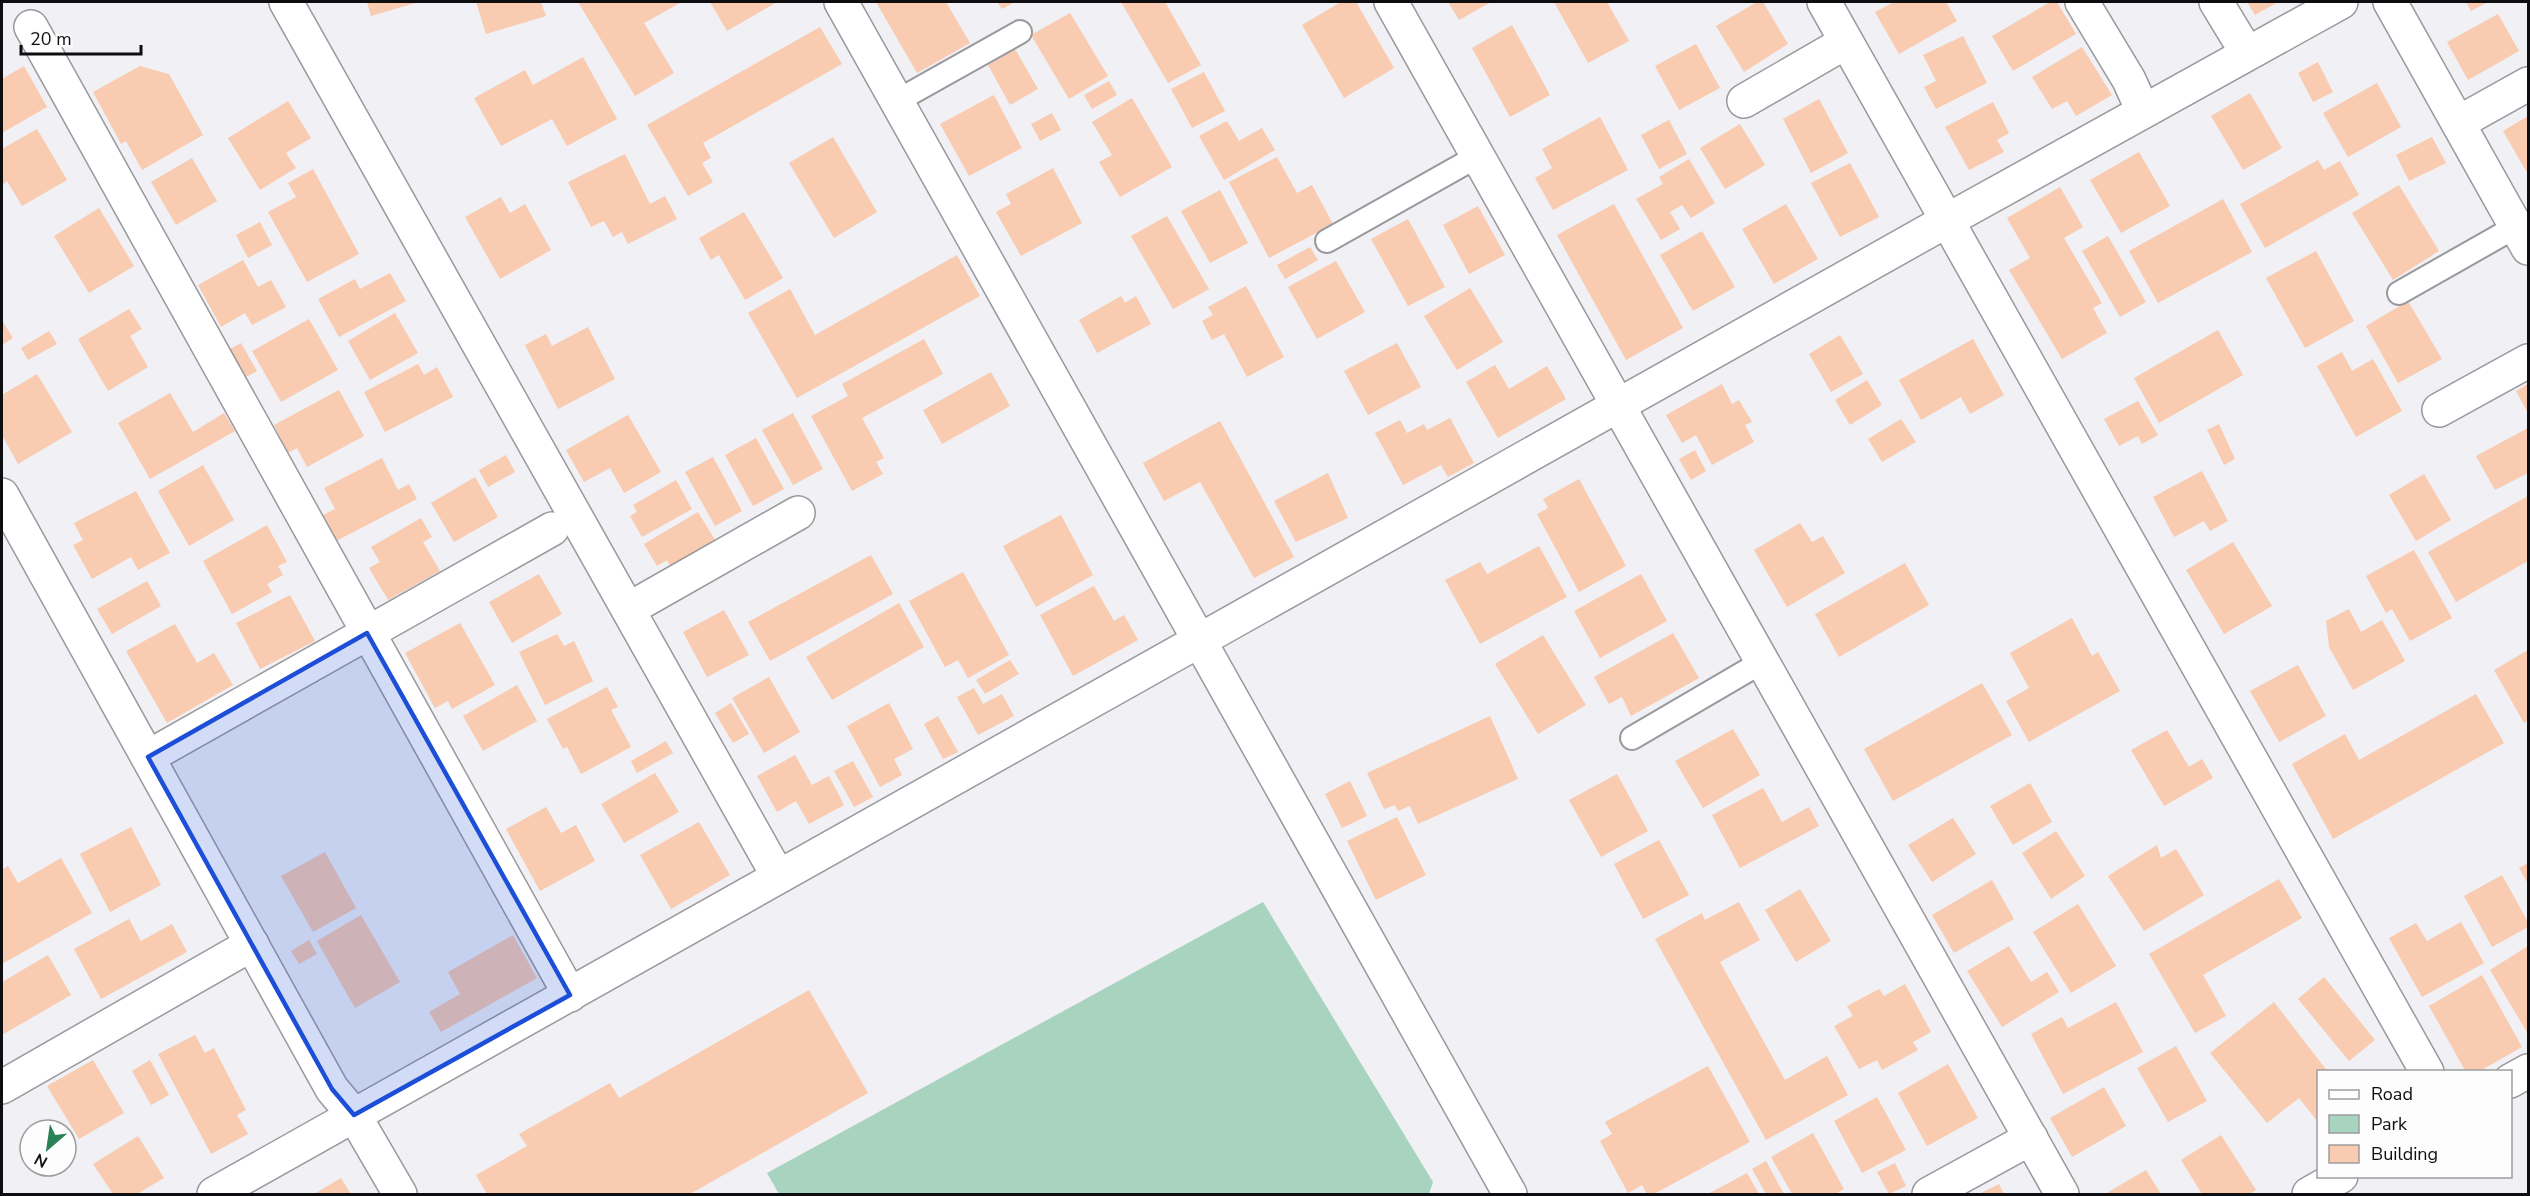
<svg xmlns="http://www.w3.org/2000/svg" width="2530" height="1196" viewBox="0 0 2530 1196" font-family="'Nunito Sans',sans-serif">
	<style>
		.green { fill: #a8d3be }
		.building { fill: #f9cbb0 }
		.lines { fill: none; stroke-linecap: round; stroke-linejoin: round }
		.lane-casing { stroke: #98989d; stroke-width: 26 }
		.street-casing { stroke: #98989d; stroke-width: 36 }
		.lane { stroke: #fff; stroke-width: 22 }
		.street { stroke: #fff; stroke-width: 33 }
		.marked { fill: #1d4ed8; fill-opacity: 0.2; stroke: #1d4ed8; stroke-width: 4.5; stroke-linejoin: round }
	</style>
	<rect width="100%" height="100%" fill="#f0f0f5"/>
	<polygon class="green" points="1263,902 1433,1182 1429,1194 779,1194 767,1173"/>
	<g class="building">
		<polygon points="367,2 419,2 371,16"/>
		<polygon points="476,2 541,2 546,16 486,34"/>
		<polygon points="578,2 682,2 644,23 674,73 635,96"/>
		<polygon points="710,2 777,2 727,31"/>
		<polygon points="876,2 946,2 970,43 917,73"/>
		<polygon points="997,2 1015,2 1002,9"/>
		<polygon points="1121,2 1165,2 1201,65 1168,83"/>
		<polygon points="1341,2 1356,2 1394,68 1344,98 1302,25"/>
		<polygon points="1448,2 1491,2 1459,20"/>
		<polygon points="1554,2 1607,2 1629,41 1588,63"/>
		<polygon points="1757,2 1763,2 1788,44 1744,72 1716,26"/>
		<polygon points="1894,2 1946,2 1957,21 1899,54 1875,12"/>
		<polygon points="2050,2 2057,2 2076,34 2013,71 1992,36"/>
		<polygon points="2247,2 2278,2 2255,15"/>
		<polygon points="2466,2 2488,2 2471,11"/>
		<polygon points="1070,13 1108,76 1069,99 1031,35"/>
		<polygon points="2498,14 2519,51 2468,80 2447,42"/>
		<polygon points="1512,25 1550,95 1510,117 1472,48"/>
		<polygon points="820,27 842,64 703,143 711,158 702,163 713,182 688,196 647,125"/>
		<polygon points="1963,36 1987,83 1936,109 1924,87 1936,81 1923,55"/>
		<polygon points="1696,44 1720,88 1679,110 1655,66"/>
		<polygon points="2082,47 2112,95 2076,116 2067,101 2052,109 2032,77"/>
		<polygon points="1015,49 1038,89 1010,105 988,65"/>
		<polygon points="583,57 617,119 567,146 552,119 501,146 474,98 525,70 533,85"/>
		<polygon points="2318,62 2333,92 2313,102 2298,73"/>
		<polygon points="24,66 47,107 2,133 2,79"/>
		<polygon points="140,66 169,74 203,135 142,170 126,141 121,144 93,92"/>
		<polygon points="1204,72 1225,111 1192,128 1171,89"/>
		<polygon points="1109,81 1117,95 1092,109 1084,95"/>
		<polygon points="2377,83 2401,127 2348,157 2323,113"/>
		<polygon points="2250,93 2282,148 2243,170 2211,116"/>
		<polygon points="994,95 1022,148 969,176 940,124"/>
		<polygon points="1132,98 1172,167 1120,197 1099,162 1112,155 1092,122"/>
		<polygon points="1819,99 1848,153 1811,173 1783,119"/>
		<polygon points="288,101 311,138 286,153 296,168 260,190 228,138"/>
		<polygon points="1993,102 2009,133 1997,140 2004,152 1969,170 1945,127"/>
		<polygon points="1052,113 1061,130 1040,141 1031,124"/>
		<polygon points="2528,116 2528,170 2526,171 2503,131"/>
		<polygon points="1600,117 1628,170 1553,210 1535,178 1552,168 1542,149"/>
		<polygon points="1669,120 1687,154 1659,169 1641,135"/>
		<polygon points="1227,121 1239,141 1262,128 1275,150 1224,180 1199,136"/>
		<polygon points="1740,124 1765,165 1725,189 1700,148"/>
		<polygon points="37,129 67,180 22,206 7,181 2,185 2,149"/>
		<polygon points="833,137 877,212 834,238 789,163"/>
		<polygon points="2432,137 2446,163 2409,181 2396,155"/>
		<polygon points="2139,152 2170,206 2121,233 2090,180"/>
		<polygon points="625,154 650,204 665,196 677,219 628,244 622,232 613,237 604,221 591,227 568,182"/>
		<polygon points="1277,157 1297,193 1312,185 1333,224 1269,258 1229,182"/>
		<polygon points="192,158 217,201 176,225 151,182"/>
		<polygon points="1689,159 1715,203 1691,218 1682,205 1670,212 1680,229 1661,240 1636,199 1663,184 1659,177"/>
		<polygon points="2318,160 2324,170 2340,161 2359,195 2265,248 2240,204"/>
		<polygon points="1850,163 1879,217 1840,237 1811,183"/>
		<polygon points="1053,168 1082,223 1021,256 996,212 1011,204 1006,194"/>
		<polygon points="313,169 359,254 307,282 268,212 296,197 288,183"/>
		<polygon points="2399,185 2439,251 2393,280 2352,213"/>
		<polygon points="2060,187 2083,227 2064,238 2102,303 2093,308 2107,333 2062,359 2009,270 2030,258 2007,218"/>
		<polygon points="1220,190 1248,243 1210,263 1181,211"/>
		<polygon points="501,197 510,213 525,204 551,250 500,279 465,217"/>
		<polygon points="2223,199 2252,252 2158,303 2129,251"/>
		<polygon points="1614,204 1683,328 1626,360 1557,235"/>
		<polygon points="1786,204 1818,259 1774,284 1742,229"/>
		<polygon points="1478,206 1505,255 1469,274 1443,225"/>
		<polygon points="99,208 134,266 89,293 54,236"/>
		<polygon points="744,212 783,278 745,300 719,255 711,260 699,238"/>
		<polygon points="1167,216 1209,289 1173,309 1131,236"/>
		<polygon points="1408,219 1445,287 1408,306 1371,239"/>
		<polygon points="260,222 272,245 248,258 236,235"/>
		<polygon points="1702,231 1735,287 1693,311 1660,255"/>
		<polygon points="2108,236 2146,302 2120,317 2082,251"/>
		<polygon points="1310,247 1318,260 1285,279 1277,265"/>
		<polygon points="2316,251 2354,321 2305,348 2266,278"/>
		<polygon points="957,255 980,296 797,398 748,313 790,289 815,335"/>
		<polygon points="243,260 258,287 271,280 286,307 252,325 245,313 221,327 198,285"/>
		<polygon points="1336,261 1365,312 1317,339 1288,287"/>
		<polygon points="390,273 406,301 339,337 318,299 355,279 360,289"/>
		<polygon points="1246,286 1284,357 1247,377 1224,334 1212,340 1202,321 1213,315 1208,307"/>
		<polygon points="1470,288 1503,342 1457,370 1424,316"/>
		<polygon points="1121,296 1125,303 1136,296 1151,324 1097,353 1079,320"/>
		<polygon points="2408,301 2442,359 2398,383 2366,326"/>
		<polygon points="129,309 142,329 130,336 148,367 108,391 78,339"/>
		<polygon points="395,313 418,353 370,380 348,341"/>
		<polygon points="309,319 338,370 281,402 252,351"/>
		<polygon points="2,320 13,338 2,345"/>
		<polygon points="588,327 615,379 558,409 525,345 546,334 552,346"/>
		<polygon points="2218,330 2243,375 2159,423 2134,378"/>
		<polygon points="49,331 57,344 28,360 21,348"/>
		<polygon points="1840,335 1863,374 1831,392 1809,354"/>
		<polygon points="924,339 943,374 862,418 884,458 876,462 883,474 852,491 811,416 848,396 842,384"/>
		<polygon points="1973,339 2004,395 1970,414 1961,397 1921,420 1899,380"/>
		<polygon points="241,343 257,371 246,377 230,349"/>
		<polygon points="1397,343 1421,387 1368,415 1344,371"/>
		<polygon points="2342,352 2352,371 2373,359 2402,411 2356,437 2317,366"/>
		<polygon points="418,364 424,375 437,367 453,397 385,432 364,392"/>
		<polygon points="1495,365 1509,389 1547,366 1566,399 1498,438 1466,382"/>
		<polygon points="991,372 1010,406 942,444 923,410"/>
		<polygon points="37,374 72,432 18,464 2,435 2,395"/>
		<polygon points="1867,380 1882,405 1850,425 1835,400"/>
		<polygon points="1722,384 1732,404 1739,400 1752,422 1745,425 1754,442 1712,465 1696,435 1682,443 1666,415"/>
		<polygon points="2528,384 2528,413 2516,391"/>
		<polygon points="339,390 364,436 307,467 297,448 288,453 274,425"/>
		<polygon points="170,393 193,432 224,413 235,431 150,479 118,423"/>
		<polygon points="2138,401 2158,435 2142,444 2138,436 2119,446 2104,419"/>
		<polygon points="793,413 823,469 793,485 762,430"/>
		<polygon points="628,415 661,472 624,493 610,468 584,482 566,450"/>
		<polygon points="1450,418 1474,463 1448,477 1441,465 1403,485 1375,433 1400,420 1407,433 1424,424 1427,430"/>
		<polygon points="1901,419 1916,442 1882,462 1868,439"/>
		<polygon points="1220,421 1294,557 1254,578 1200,482 1164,501 1143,463"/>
		<polygon points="2219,424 2235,459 2224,465 2207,430"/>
		<polygon points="2528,428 2528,473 2495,490 2476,456"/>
		<polygon points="756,438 784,489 753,506 725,455"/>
		<polygon points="1695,450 1706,471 1691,480 1679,459"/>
		<polygon points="506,455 515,472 488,487 479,470"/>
		<polygon points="713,457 742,511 715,526 685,472"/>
		<polygon points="382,458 398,490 409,484 417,499 336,541 323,515 335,509 324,488"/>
		<polygon points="203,465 234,520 189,546 158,491"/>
		<polygon points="2202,471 2228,521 2210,531 2204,521 2174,537 2153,497"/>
		<polygon points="1328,473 1348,518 1296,542 1274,501"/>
		<polygon points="2424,474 2451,520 2416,541 2389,495"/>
		<polygon points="475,477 498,517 454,542 431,503"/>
		<polygon points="1579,479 1626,566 1579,592 1537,514 1548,508 1543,499"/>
		<polygon points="676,480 692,509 642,537 630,516 637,512 633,505"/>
		<polygon points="136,491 170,553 138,570 131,557 92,579 73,545 83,540 74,523"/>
		<polygon points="2528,496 2528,561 2456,602 2428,552"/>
		<polygon points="698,512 715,540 670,566 667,560 657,566 644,544"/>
		<polygon points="1061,515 1093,575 1036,607 1003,546"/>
		<polygon points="421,518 432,537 423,542 440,571 388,600 369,568 380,562 371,547"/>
		<polygon points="1800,523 1812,542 1823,536 1845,573 1787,607 1754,550"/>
		<polygon points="267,525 287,562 278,566 283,575 267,584 272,592 232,614 203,561"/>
		<polygon points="2233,542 2272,606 2224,634 2186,570"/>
		<polygon points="1539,546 1567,597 1480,644 1445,580 1480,562 1487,574"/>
		<polygon points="2414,550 2452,618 2410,641 2392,609 2386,613 2366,576"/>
		<polygon points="871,555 893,594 770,661 748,622"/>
		<polygon points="1905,563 1929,605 1839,657 1815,614"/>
		<polygon points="963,572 1009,655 968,678 958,660 945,667 909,601"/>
		<polygon points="539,574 562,614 512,643 489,602"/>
		<polygon points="1641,574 1667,621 1600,658 1574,611"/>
		<polygon points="147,581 161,606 112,634 97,609"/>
		<polygon points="1094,586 1114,621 1124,615 1138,640 1073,676 1040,615"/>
		<polygon points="290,595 315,641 260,669 236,623"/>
		<polygon points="899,603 924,647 832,700 806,657"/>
		<polygon points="2349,609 2361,632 2382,620 2405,661 2353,690 2329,647 2326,621"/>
		<polygon points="724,610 749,655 707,677 683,632"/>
		<polygon points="2072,618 2092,656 2098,652 2120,691 2029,742 2006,701 2029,688 2010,653"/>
		<polygon points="460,623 495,685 452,709 448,701 435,708 405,653"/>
		<polygon points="175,624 197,663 214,653 233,685 167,723 126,651"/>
		<polygon points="1673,633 1699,678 1631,716 1622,697 1609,704 1594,677"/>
		<polygon points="557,634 564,646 574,641 593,681 545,705 519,652"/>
		<polygon points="1543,635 1586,705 1538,734 1495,664"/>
		<polygon points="2528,650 2528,720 2524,723 2494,670"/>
		<polygon points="1010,660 1019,674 985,694 976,680"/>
		<polygon points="2298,665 2326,716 2279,742 2250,691"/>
		<polygon points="769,677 800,732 764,753 732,698"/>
		<polygon points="1982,683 2012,735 1893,801 1864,749"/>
		<polygon points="517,685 537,721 483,751 463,716"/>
		<polygon points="607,687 618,707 611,710 631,747 581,774 567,747 563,749 547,719"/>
		<polygon points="974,688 983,704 1002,694 1014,716 978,735 957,697"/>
		<polygon points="2476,694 2504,743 2333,839 2292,764 2345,734 2359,760"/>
		<polygon points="731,703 749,734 733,743 715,713"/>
		<polygon points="889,703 913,749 894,759 902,775 880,787 847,726"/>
		<polygon points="938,716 958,752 943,759 924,724"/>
		<polygon points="1490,716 1518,779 1418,824 1410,806 1398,811 1395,805 1384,809 1367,773"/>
		<polygon points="1733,729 1760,775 1703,808 1675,761"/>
		<polygon points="2167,730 2189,767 2202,759 2213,778 2164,806 2131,750"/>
		<polygon points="666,741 673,753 637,773 631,761"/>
		<polygon points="795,755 812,785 829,776 844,805 809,824 796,801 777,812 757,776"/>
		<polygon points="853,761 873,797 854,807 834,771"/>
		<polygon points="655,773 679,812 624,843 601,804"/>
		<polygon points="1617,774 1648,831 1601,857 1569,800"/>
		<polygon points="1350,781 1367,816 1342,828 1325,794"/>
		<polygon points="2030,783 2052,822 2013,845 1990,806"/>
		<polygon points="1763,788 1782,822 1809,807 1819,826 1740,868 1712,815"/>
		<polygon points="546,807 561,833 576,825 595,861 540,891 506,829"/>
		<polygon points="1397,817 1426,875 1376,900 1347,841"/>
		<polygon points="1953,818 1976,854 1932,882 1908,845"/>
		<polygon points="699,822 730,875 671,909 640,855"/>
		<polygon points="131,827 161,885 110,912 80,854"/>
		<polygon points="2056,831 2085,876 2051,899 2022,853"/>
		<polygon points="1659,840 1689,895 1643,919 1614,864"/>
		<polygon points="2157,845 2161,858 2176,849 2204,895 2144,931 2108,876"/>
		<polygon points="325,852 356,908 313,932 281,876"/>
		<polygon points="61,858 92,913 2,964 2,870 8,866 18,883"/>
		<polygon points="2528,863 2528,884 2519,868"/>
		<polygon points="2502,875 2528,922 2528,927 2492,947 2464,896"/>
		<polygon points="2279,879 2302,918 2203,975 2226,1016 2195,1033 2149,954"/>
		<polygon points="1992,880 2014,919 1954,953 1932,915"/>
		<polygon points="1800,889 1831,941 1796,962 1765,910"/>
		<polygon points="1739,902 1760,940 1720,962 1785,1080 1827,1056 1848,1095 1766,1140 1655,939 1702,913 1705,920"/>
		<polygon points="2078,904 2116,966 2071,993 2033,932"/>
		<polygon points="361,915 400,982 355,1008 317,941"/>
		<polygon points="129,919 141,941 172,924 187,952 101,999 74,949"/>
		<polygon points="2461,922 2484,963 2422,997 2389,938 2416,923 2427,941"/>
		<polygon points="513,935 537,978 441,1032 429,1012 460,994 448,972"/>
		<polygon points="309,940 317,954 299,964 291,951"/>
		<polygon points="2009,946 2031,982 2047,972 2059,992 2002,1027 1967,971"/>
		<polygon points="2528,946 2528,1034 2490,970"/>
		<polygon points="48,955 71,995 2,1035 2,982"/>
		<polygon points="2482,975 2522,1047 2478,1072 2466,1072 2429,1006"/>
		<polygon points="2324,977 2375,1040 2349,1061 2298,999"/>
		<polygon points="1905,984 1931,1032 1913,1042 1918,1050 1882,1070 1877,1060 1859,1069 1834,1026 1853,1016 1847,1006 1879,989 1884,996"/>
		<polygon points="809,990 868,1093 690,1194 487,1194 476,1175 527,1146 519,1134 610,1083 619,1098"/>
		<polygon points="2116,1002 2143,1052 2063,1094 2031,1034 2062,1017 2068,1028"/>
		<polygon points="2274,1002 2328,1072 2318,1072 2318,1122 2299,1098 2267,1123 2210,1053"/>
		<polygon points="195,1035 205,1053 214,1048 246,1110 237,1115 248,1134 211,1154 158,1054"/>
		<polygon points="2176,1046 2207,1101 2168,1122 2137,1068"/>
		<polygon points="93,1060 124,1113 79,1139 47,1086"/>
		<polygon points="150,1060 169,1095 151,1105 132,1071"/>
		<polygon points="1948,1064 1978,1118 1927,1146 1898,1093"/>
		<polygon points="1708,1066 1750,1142 1654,1194 1647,1194 1642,1185 1628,1193 1600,1141 1612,1134 1605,1122"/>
		<polygon points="2104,1087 2126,1126 2072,1157 2050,1118"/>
		<polygon points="1877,1097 1906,1150 1862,1173 1834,1121"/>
		<polygon points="1813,1133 1844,1189 1835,1194 1792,1194 1771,1157"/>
		<polygon points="2221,1135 2256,1190 2249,1194 2202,1194 2181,1160"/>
		<polygon points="138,1136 164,1178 137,1194 113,1194 93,1164"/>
		<polygon points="1766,1161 1784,1194 1766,1194 1752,1169"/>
		<polygon points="1895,1163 1906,1186 1889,1194 1877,1172"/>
		<polygon points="2146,1170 2161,1194 2105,1194"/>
		<polygon points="1747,1173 1759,1194 1708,1194"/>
		<polygon points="341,1178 351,1194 314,1194"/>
		<polygon points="1999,1184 2004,1194 1979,1194"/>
	</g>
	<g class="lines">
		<g class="lane-casing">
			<g id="lane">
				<polyline points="897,101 1020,32"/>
				<polyline points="1327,241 1478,156"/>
				<polyline points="2399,293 2517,226"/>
				<polyline points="1632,738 1762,662"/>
			</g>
		</g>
		<g class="street-casing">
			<g id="street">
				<polyline points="286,2 778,876"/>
				<polyline points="841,2 1510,1194"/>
				<polyline points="1391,2 2062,1194"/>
				<polyline points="1824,2 2427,1072"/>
				<polyline points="2082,2 2129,80 2143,111"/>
				<polyline points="2216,2 2247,53"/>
				<polyline points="2390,2 2528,248"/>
				<polyline points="31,27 570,995"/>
				<polyline points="1744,101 1846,42"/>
				<polyline points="2458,123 2528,84"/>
				<polyline points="2439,410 2528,361"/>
				<polyline points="2,495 332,1089 354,1115 400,1194"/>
				<polyline points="629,609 798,513"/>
				<polyline points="148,757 552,529"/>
				<polyline points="2510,1081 2528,1071"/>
				<polyline points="2,1087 252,944"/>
				<polyline points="214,1194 1948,220 2341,2"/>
				<polyline points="1929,1194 2031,1138"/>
				<polyline points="2309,1194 2341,1176"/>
			</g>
		</g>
		<use href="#lane" class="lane"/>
		<use href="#street" class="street"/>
	</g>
	<path class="marked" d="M367 633 570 995 354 1115 332 1089 148 757Z"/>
	<rect width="2530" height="1196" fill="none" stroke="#0e0e10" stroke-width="6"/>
	<rect x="2317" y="1070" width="195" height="108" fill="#fdfdfe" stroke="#9d9d9f" stroke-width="1.5"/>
	<rect x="2329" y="1090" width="30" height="9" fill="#ffffff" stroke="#9d9d9f" stroke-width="1.5"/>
	<text x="2371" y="1100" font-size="18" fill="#0e0e10">Road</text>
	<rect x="2329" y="1115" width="30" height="18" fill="#a8d3be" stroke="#9d9d9f" stroke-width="1.5"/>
	<text x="2371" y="1130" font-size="18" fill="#0e0e10">Park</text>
	<rect x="2329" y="1145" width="30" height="18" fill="#f9cbb0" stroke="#9d9d9f" stroke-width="1.5"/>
	<text x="2371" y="1160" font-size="18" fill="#0e0e10">Building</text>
	<g transform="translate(48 1148) rotate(209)"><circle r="28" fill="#fdfdfe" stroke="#9d9d9f" stroke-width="1.5"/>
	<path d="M0-4.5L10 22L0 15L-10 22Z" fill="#2b8256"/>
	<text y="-9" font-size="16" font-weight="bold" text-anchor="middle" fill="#0e0e10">N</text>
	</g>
	<path d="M21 45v9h120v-9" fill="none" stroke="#0e0e10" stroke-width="3"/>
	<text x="30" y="45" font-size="18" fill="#0e0e10" stroke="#fdfdfe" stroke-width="4.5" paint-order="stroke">20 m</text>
</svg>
